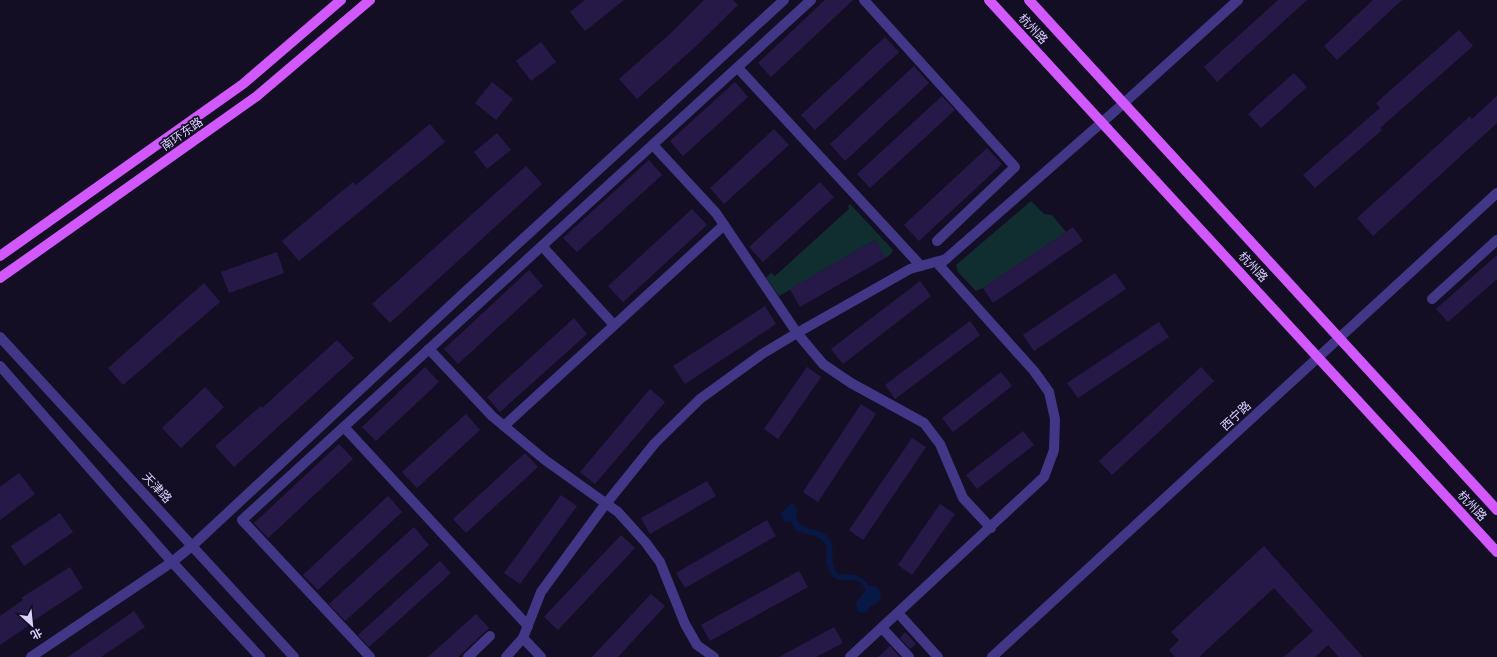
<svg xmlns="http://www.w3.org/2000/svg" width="1497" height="657" viewBox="0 0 1497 657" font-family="'Space Grotesk','Noto Sans SC',sans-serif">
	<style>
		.green { fill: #102d2f }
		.water { fill: #081844 }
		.building { fill: #271947 }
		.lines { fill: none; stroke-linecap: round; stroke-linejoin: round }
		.minor { stroke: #413786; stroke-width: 10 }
		.major { stroke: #d158ff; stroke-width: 10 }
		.labels { text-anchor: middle; stroke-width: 3.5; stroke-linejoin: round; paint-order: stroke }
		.street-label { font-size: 12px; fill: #dbd1ff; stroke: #140e25 }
	</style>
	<rect width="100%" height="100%" fill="#140e25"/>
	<g class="green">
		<polygon points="1031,201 1044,214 1052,215 1066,232 983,288 976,291 958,272 956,265"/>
		<polygon points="850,204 893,250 890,255 885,258 875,240 779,296 766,278 771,273 775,276 849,209 848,206"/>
	</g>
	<path class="water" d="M792 503C797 507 798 510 796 516 797 518 798 522 800 524 807 531 819 528 827 536 839 547 826 559 838 574 853 575 860 573 869 586H876L879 590 881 598 877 603 870 606 868 611 861 613 857 610 856 603 866 590 862 584 856 580H838L833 577 828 568 826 561 827 546C823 541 820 537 814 536 803 532 795 534 791 521L788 522C783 520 781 519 781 513Z"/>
	<g class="building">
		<polygon points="585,0 624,0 585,31 570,12"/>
		<polygon points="704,0 733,0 738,5 695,47 637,99 619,79 671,33"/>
		<polygon points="825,0 853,0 771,77 758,63"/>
		<polygon points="1278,0 1307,0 1217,82 1204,67"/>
		<polygon points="1373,0 1402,0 1337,60 1324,46"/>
		<polygon points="1459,30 1473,46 1380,128 1382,130 1315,188 1303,175 1380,108 1376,103"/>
		<polygon points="885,37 899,52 815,130 801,115"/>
		<polygon points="541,42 556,62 531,81 516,61"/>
		<polygon points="914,66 929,83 845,161 830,144"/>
		<polygon points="1294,73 1307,87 1261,128 1248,114"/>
		<polygon points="492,82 513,99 496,120 475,103"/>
		<polygon points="735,82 748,97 683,156 670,141"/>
		<polygon points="942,96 955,110 870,188 857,174"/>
		<polygon points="1497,96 1497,123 1373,236 1357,218 1470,116 1472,119"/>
		<polygon points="430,124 445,142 299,261 282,241 353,182 356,185"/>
		<polygon points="774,129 789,145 724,204 710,188"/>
		<polygon points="497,133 511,150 487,169 474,152"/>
		<polygon points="987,148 1002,164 919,241 904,225"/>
		<polygon points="649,160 662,175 577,252 563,238"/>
		<polygon points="526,166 542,184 390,323 372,304"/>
		<polygon points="820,182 834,197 763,262 749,247"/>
		<polygon points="692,209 707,225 623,302 608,286"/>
		<polygon points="1073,227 1083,241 993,303 983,288"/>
		<polygon points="875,240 885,258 800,307 790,289"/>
		<polygon points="277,252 284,273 229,293 221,272"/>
		<polygon points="1497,255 1497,279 1448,322 1436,309"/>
		<polygon points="529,270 543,286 458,364 444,349"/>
		<polygon points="1115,273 1126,289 1034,351 1023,335"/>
		<polygon points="920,281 931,296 843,364 831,349"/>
		<polygon points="204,283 220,302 123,385 108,368"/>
		<polygon points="765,306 776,324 685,384 673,366"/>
		<polygon points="574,318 587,334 500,412 487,397"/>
		<polygon points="970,321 980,335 895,399 885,385"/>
		<polygon points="1159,322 1169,337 1078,398 1067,383"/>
		<polygon points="337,340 354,358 234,467 215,446 261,406 262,408"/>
		<polygon points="425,367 439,382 376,441 362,427"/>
		<polygon points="807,367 821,377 778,439 764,429"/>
		<polygon points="1201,367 1214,381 1112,475 1099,461"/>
		<polygon points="1001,372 1012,386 953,432 942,418"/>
		<polygon points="205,387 224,407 181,448 162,428"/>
		<polygon points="650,389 665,402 595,484 580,472"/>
		<polygon points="861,404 876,414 818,502 803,492"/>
		<polygon points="466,414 480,430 417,488 402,472"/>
		<polygon points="1023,431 1034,445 977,489 966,475"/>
		<polygon points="912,438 926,447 863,540 849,530"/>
		<polygon points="339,444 353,459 268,538 254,523"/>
		<polygon points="525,453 538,467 466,533 453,519"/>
		<polygon points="19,473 35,494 0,520 0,487"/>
		<polygon points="707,481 716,496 650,534 641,518"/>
		<polygon points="561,495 577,506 520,584 504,573"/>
		<polygon points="388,496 402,512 318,590 303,575"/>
		<polygon points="940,504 955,514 912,575 898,565"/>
		<polygon points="60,513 73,532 24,566 11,546"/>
		<polygon points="767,520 776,536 685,588 676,573"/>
		<polygon points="414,527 429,545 345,621 329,604"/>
		<polygon points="621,535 635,548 558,630 544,617"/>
		<polygon points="1264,546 1363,657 1339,657 1328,645 1315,657 1284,657 1313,631 1274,588 1199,657 1175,657 1169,650 1179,640 1171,632"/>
		<polygon points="440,561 451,573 369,647 358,635"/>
		<polygon points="70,567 83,588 27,625 28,626 0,645 0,616 23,600 21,598"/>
		<polygon points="799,571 808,587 710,641 701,625"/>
		<polygon points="651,594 665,606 618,657 592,657"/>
		<polygon points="134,611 145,627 101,657 68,657"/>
		<polygon points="476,614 489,628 458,657 428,657"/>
		<polygon points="834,627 843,643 816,657 779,657"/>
		<polygon points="905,632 916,644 910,649 900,638"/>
		<polygon points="890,646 900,657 878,657"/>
	</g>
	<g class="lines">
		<g class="minor">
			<polyline points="864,0 1015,167 937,241"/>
			<polyline points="738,68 921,266"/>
			<polyline points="653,145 716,213 797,333 823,364 851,383 924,423 940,444 963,498 991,528"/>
			<polyline points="542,246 614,325"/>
			<polyline points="1432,299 1497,240"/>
			<polyline points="0,337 294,657"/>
			<polyline points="429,349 492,416 545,460 618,512 646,543 660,562 685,624 697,645 714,657"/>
			<polyline points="0,366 172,562 260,657"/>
			<polyline points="504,426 724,225"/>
			<polyline points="344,427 528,626"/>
			<polyline points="898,613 938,657"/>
			<polyline points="882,628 909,657"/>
			<polyline points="523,638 541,657"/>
			<polyline points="31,657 172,562 192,546 465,292 784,0"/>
			<polyline points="370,657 242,520 811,0"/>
			<polyline points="468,657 490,636"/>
			<polyline points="506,657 523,638 541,592 601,510 655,443 700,399 762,354 797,333 910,269 946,259"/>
			<polyline points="850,657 1044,477 1054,450 1055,419 1049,392 1034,371 939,265 1124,103 1238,0"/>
			<polyline points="992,657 1497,193"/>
		</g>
		<g class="major">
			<polyline points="989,0 1497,552"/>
			<polyline points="1029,0 1497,510"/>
			<polyline points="0,256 243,84 341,0"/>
			<polyline points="0,278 257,96 370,0"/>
		</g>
	</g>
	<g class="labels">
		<g class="street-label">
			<text transform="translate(1033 29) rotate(47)" y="4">杭州路</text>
			<text transform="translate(182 134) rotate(-35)" y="4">南环东路</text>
			<text transform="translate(1253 267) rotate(47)" y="4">杭州路</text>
			<text transform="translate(1236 416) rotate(-43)" y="4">西宁路</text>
			<text transform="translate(157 488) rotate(47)" y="4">天津路</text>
			<text transform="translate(1472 506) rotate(47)" y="4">杭州路</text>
		</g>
	</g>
	<g transform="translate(32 625) rotate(153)" stroke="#140e25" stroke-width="3" paint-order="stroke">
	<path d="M0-3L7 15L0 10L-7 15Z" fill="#dbd1ff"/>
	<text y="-6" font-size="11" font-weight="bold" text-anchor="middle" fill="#dbd1ff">北</text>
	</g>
</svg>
